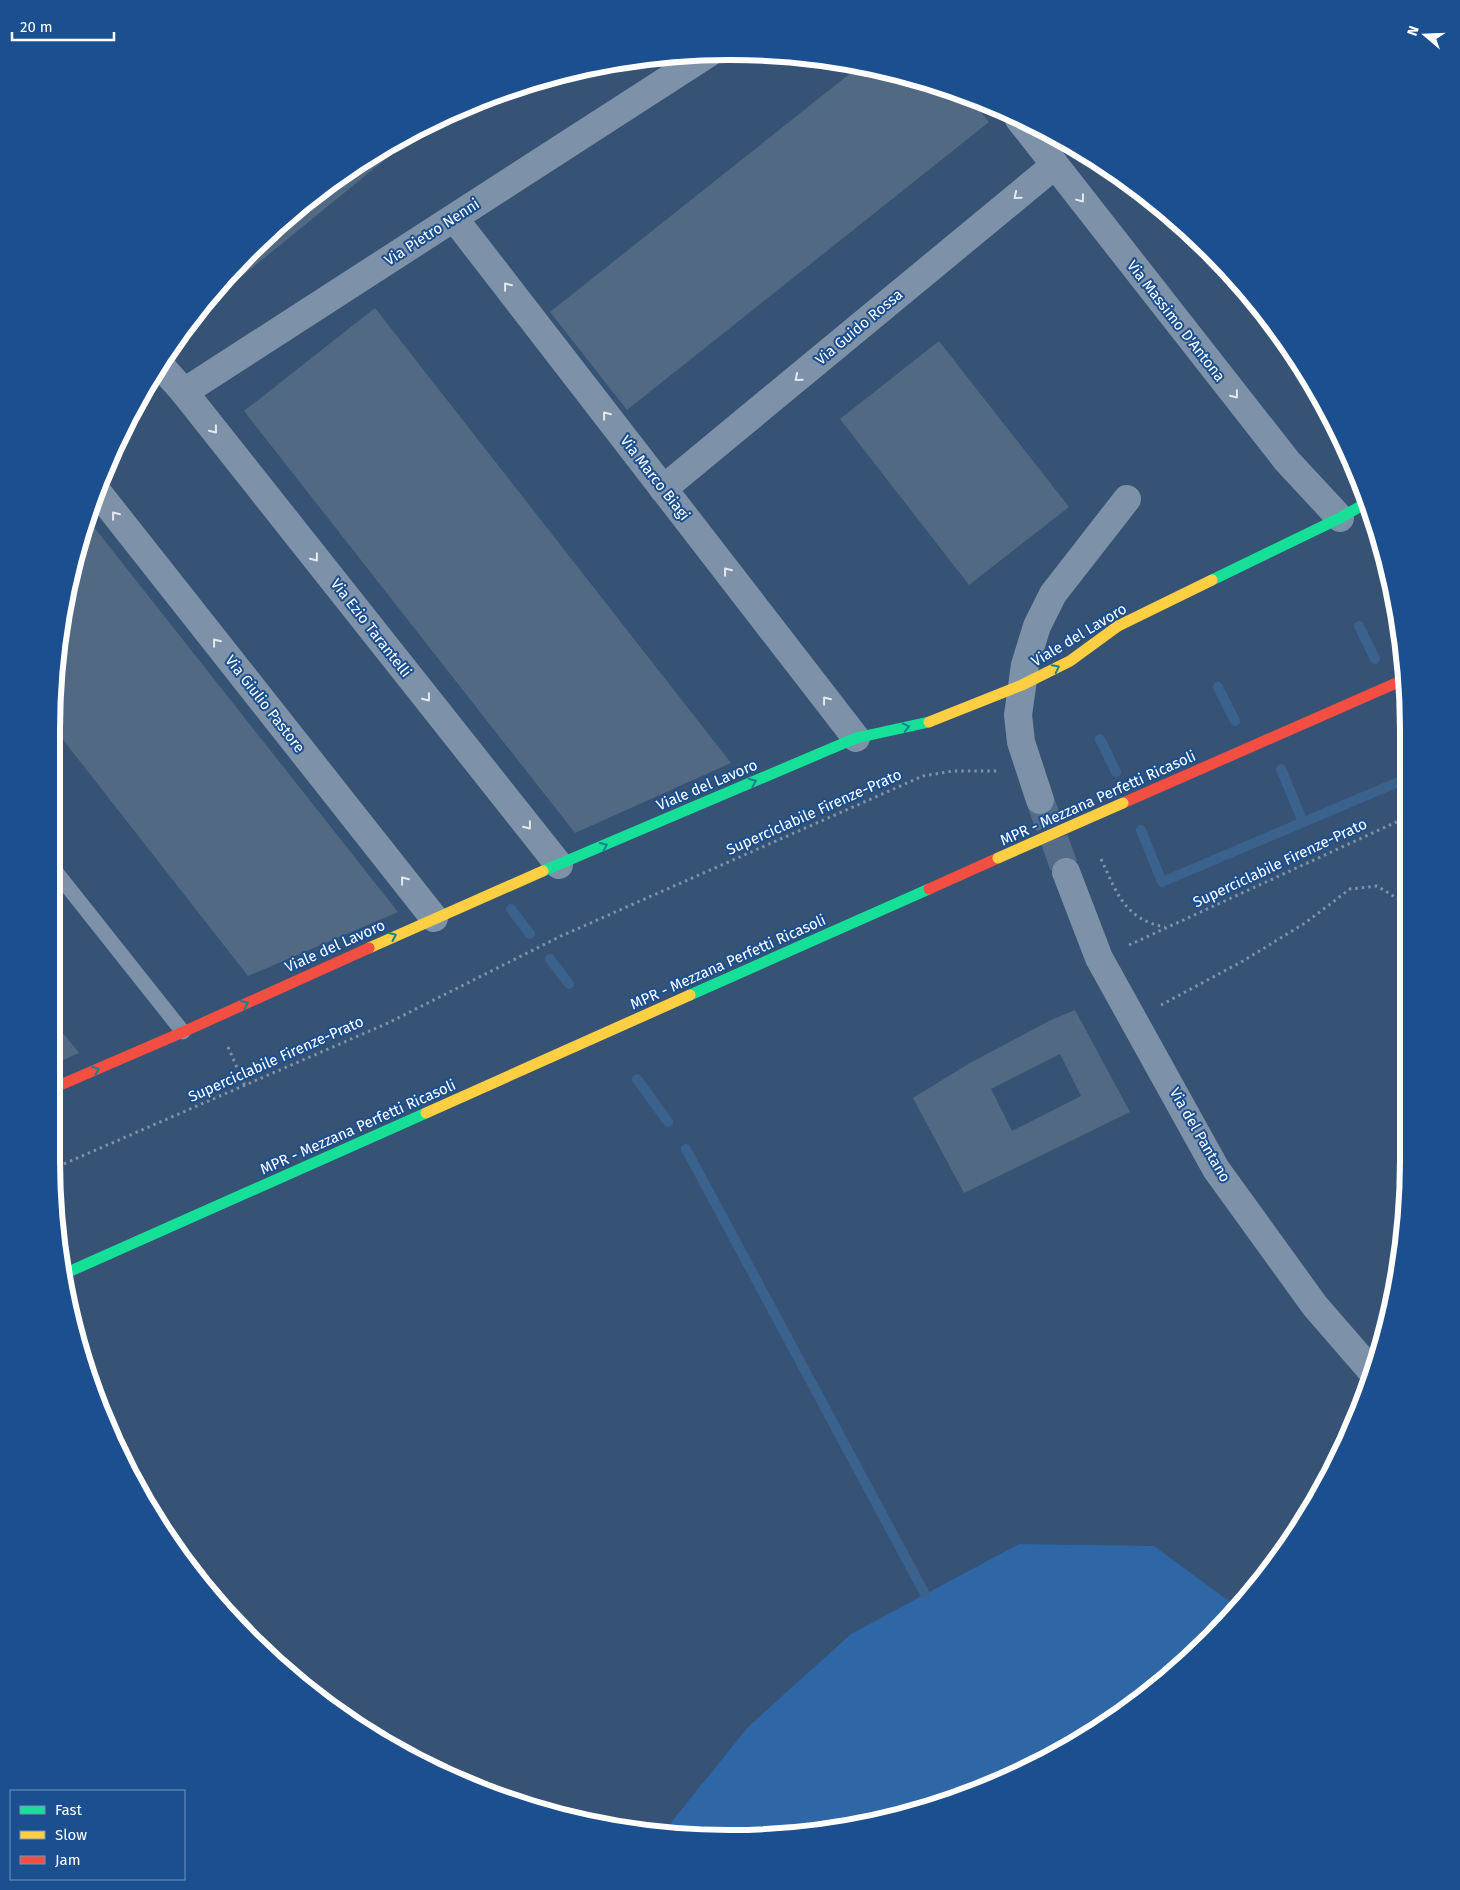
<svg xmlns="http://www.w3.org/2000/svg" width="1460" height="1890" viewBox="0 0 1460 1890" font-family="'Fira Sans',sans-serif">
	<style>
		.green { fill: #2f66a5 }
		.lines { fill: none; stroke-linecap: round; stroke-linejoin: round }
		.stream { stroke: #3b618d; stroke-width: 10 }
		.building { fill: #526984; fill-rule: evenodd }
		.street-tunnel { stroke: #546c89; stroke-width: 28; stroke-dasharray: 28 14; stroke-linecap: butt }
		.path { stroke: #7d92a8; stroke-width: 3; stroke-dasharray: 2.5 4; stroke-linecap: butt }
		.lane { stroke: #7d92a8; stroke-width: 15 }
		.street { stroke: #7d92a8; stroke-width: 28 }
		.fast { stroke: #16e098; stroke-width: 11 }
		.slow { stroke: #ffcf43; stroke-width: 11 }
		.jam { stroke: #f24e42; stroke-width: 11 }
		.slow-bridge { stroke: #ffcf43; stroke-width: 11 }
		.oneway { stroke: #e5e9ee }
		.oneway2 { stroke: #198292 }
		.labels { text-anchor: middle; stroke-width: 4; stroke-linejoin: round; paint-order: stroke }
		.street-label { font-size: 15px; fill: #fff; stroke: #1b4f8f }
		.rim { fill: none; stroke: #fff; stroke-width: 6 }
	</style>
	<rect width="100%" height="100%" fill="#365274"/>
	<polygon class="green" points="1019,1544 1154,1546 1237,1607 1210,1640 1107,1725 948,1803 862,1826 730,1839 665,1830 748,1727 851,1634"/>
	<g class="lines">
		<g class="stream">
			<polyline points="1359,626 1375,659"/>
			<polyline points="1218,687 1235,721"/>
			<polyline points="1100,739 1116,772"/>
			<polyline points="1281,769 1303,822"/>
			<polyline points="1141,830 1162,882 1403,780"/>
			<polyline points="511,909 530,934"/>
			<polyline points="550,959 569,984"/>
			<polyline points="637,1079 668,1122"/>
			<polyline points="686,1149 925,1594"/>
		</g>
	</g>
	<g class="building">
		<polygon points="862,64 969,97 989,122 627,410 550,312"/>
		<polygon points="425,127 198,312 197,311 282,220 353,165"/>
		<polygon points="375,308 731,763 575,833 244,411"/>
		<polygon points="939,341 1069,507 969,585 840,419"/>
		<polygon points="86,517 398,912 248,976 53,727 53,686"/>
		<path d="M1075 1010 1130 1112 964 1193 913 1098 968 1064 1049 1021ZM1060 1054 1081 1096 1012 1131 991 1089Z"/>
		<polygon points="52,1019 79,1053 52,1065"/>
	</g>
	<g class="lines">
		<polyline class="street-tunnel" points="1040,800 1066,872"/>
		<g class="path">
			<path d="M1101 859C1117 893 1124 919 1165 927"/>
			<polyline points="1129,945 1403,819"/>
			<polyline points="1161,1005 1243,961 1305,923 1350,889 1377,886 1400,900 1403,904"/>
			<polyline points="228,1047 245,1086"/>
			<polyline points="52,1169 388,1023 561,936 923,776 953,771 997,771"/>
		</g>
		<polyline class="lane" points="52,867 183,1032"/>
		<g class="street">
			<polyline points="1019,119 1287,461 1340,518"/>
			<polyline points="454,218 856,738"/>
			<polyline points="161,366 184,392 559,865"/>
			<polyline points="184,392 709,53"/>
			<polyline points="663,489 1055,165"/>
			<polyline points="96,490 434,918"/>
			<polyline points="1040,800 1021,742 1018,715 1025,665 1037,626 1053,594 1127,499"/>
			<polyline points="1066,872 1099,958 1216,1169 1315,1306 1374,1374"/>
		</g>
		<g class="fast">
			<polyline points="1212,580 1340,518 1368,502"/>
			<polyline points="543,871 856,738 929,722"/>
			<polyline points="690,995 929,889"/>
			<polyline points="66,1273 426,1113"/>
		</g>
		<g class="slow">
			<polyline points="929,722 1022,685 1070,661 1118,626 1212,580"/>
			<polyline points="369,948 543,871"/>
			<polyline points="426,1113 690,995"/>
		</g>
		<g class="jam">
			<polyline points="1123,803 1403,680"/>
			<polyline points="929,889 998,858"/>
			<polyline points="51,1089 183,1032 369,948"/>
		</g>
		<polyline class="slow-bridge" points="998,858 1123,803"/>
	</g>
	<defs><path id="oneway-chevron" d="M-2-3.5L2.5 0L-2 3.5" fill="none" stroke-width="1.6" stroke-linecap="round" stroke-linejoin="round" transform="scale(1.25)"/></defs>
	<g class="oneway">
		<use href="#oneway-chevron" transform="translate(1017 196) rotate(140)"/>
		<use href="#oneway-chevron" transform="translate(1081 199) rotate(53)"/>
		<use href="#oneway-chevron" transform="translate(507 286) rotate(-128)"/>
		<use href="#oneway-chevron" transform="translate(798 378) rotate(140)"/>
		<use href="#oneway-chevron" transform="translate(1235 395) rotate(52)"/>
		<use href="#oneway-chevron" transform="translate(606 415) rotate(-128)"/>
		<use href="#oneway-chevron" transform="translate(214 430) rotate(52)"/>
		<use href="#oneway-chevron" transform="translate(115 515) rotate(-128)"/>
		<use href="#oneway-chevron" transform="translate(315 558) rotate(52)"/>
		<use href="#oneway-chevron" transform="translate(727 571) rotate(-128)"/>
		<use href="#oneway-chevron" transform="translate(216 642) rotate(-128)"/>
		<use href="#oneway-chevron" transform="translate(427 698) rotate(52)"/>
		<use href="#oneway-chevron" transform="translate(826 700) rotate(-128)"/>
		<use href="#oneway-chevron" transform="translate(528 826) rotate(52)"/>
		<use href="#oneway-chevron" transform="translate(404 880) rotate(-128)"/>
	</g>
	<g class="oneway2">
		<use href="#oneway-chevron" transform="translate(1056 668) rotate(-27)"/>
		<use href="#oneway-chevron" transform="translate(906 727) rotate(-13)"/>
		<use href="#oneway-chevron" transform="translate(753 782) rotate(-23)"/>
		<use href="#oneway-chevron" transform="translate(604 846) rotate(-23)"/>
		<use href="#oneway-chevron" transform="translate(393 936) rotate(-24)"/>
		<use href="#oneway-chevron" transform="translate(245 1004) rotate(-24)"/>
		<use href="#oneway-chevron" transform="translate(96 1070) rotate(-23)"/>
	</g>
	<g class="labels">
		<g class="street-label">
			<text transform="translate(432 232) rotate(-33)" y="5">Via Pietro Nenni</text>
			<text transform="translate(1176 321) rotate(52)" y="5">Via Massimo D'Antona</text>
			<text transform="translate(859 327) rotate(-40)" y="5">Via Guido Rossa</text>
			<text transform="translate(655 478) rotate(52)" y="5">Via Marco Biagi</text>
			<text transform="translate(371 628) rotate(52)" y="5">Via Ezio Tarantelli</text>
			<text transform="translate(1079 635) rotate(-31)" y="5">Viale del Lavoro</text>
			<text transform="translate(265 704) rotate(52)" y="5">Via Giulio Pastore</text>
			<text transform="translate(707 785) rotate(-23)" y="5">Viale del Lavoro</text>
			<text transform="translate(1098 798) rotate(-24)" y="5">MPR - Mezzana Perfetti Ricasoli</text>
			<text transform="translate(814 812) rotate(-24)" y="5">Superciclabile Firenze-Prato</text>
			<text transform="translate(1280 863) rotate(-25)" y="5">Superciclabile Firenze-Prato</text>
			<text transform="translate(335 946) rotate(-24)" y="5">Viale del Lavoro</text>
			<text transform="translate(728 962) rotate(-24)" y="5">MPR - Mezzana Perfetti Ricasoli</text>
			<text transform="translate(276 1059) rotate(-24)" y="5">Superciclabile Firenze-Prato</text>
			<text transform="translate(358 1127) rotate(-24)" y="5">MPR - Mezzana Perfetti Ricasoli</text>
			<text transform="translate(1200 1135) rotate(60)" y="5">Via del Pantano</text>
		</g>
	</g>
	<path d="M0 0H1460V1890H0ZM730 60H730A670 670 0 0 1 1400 730V1160A670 670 0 0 1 730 1830H730A670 670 0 0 1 60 1160V730A670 670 0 0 1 730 60Z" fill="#1b4f8f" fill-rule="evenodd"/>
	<path class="rim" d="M730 60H730A670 670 0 0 1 1400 730V1160A670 670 0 0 1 730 1830H730A670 670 0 0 1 60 1160V730A670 670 0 0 1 730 60Z"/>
	<rect x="10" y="1790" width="175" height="90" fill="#1b4f8f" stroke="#7695bc"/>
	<rect x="20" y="1806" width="25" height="8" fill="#16e098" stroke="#7695bc"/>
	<text x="55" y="1815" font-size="15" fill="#ffffff">Fast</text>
	<rect x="20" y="1831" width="25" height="8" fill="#ffcf43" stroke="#7695bc"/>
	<text x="55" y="1840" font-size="15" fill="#ffffff">Slow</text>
	<rect x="20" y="1856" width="25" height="8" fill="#f24e42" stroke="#7695bc"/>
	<text x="55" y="1865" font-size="15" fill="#ffffff">Jam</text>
	<g transform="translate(1425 35) rotate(289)" stroke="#1b4f8f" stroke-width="4" paint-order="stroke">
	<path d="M0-4L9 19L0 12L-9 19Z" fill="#ffffff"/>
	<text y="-8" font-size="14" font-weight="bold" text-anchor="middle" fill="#ffffff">N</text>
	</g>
	<path d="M12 32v8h102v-8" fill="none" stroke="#ffffff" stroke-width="2.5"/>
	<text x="20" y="32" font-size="15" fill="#ffffff" stroke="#1b4f8f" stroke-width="4" paint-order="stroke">20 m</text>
</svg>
